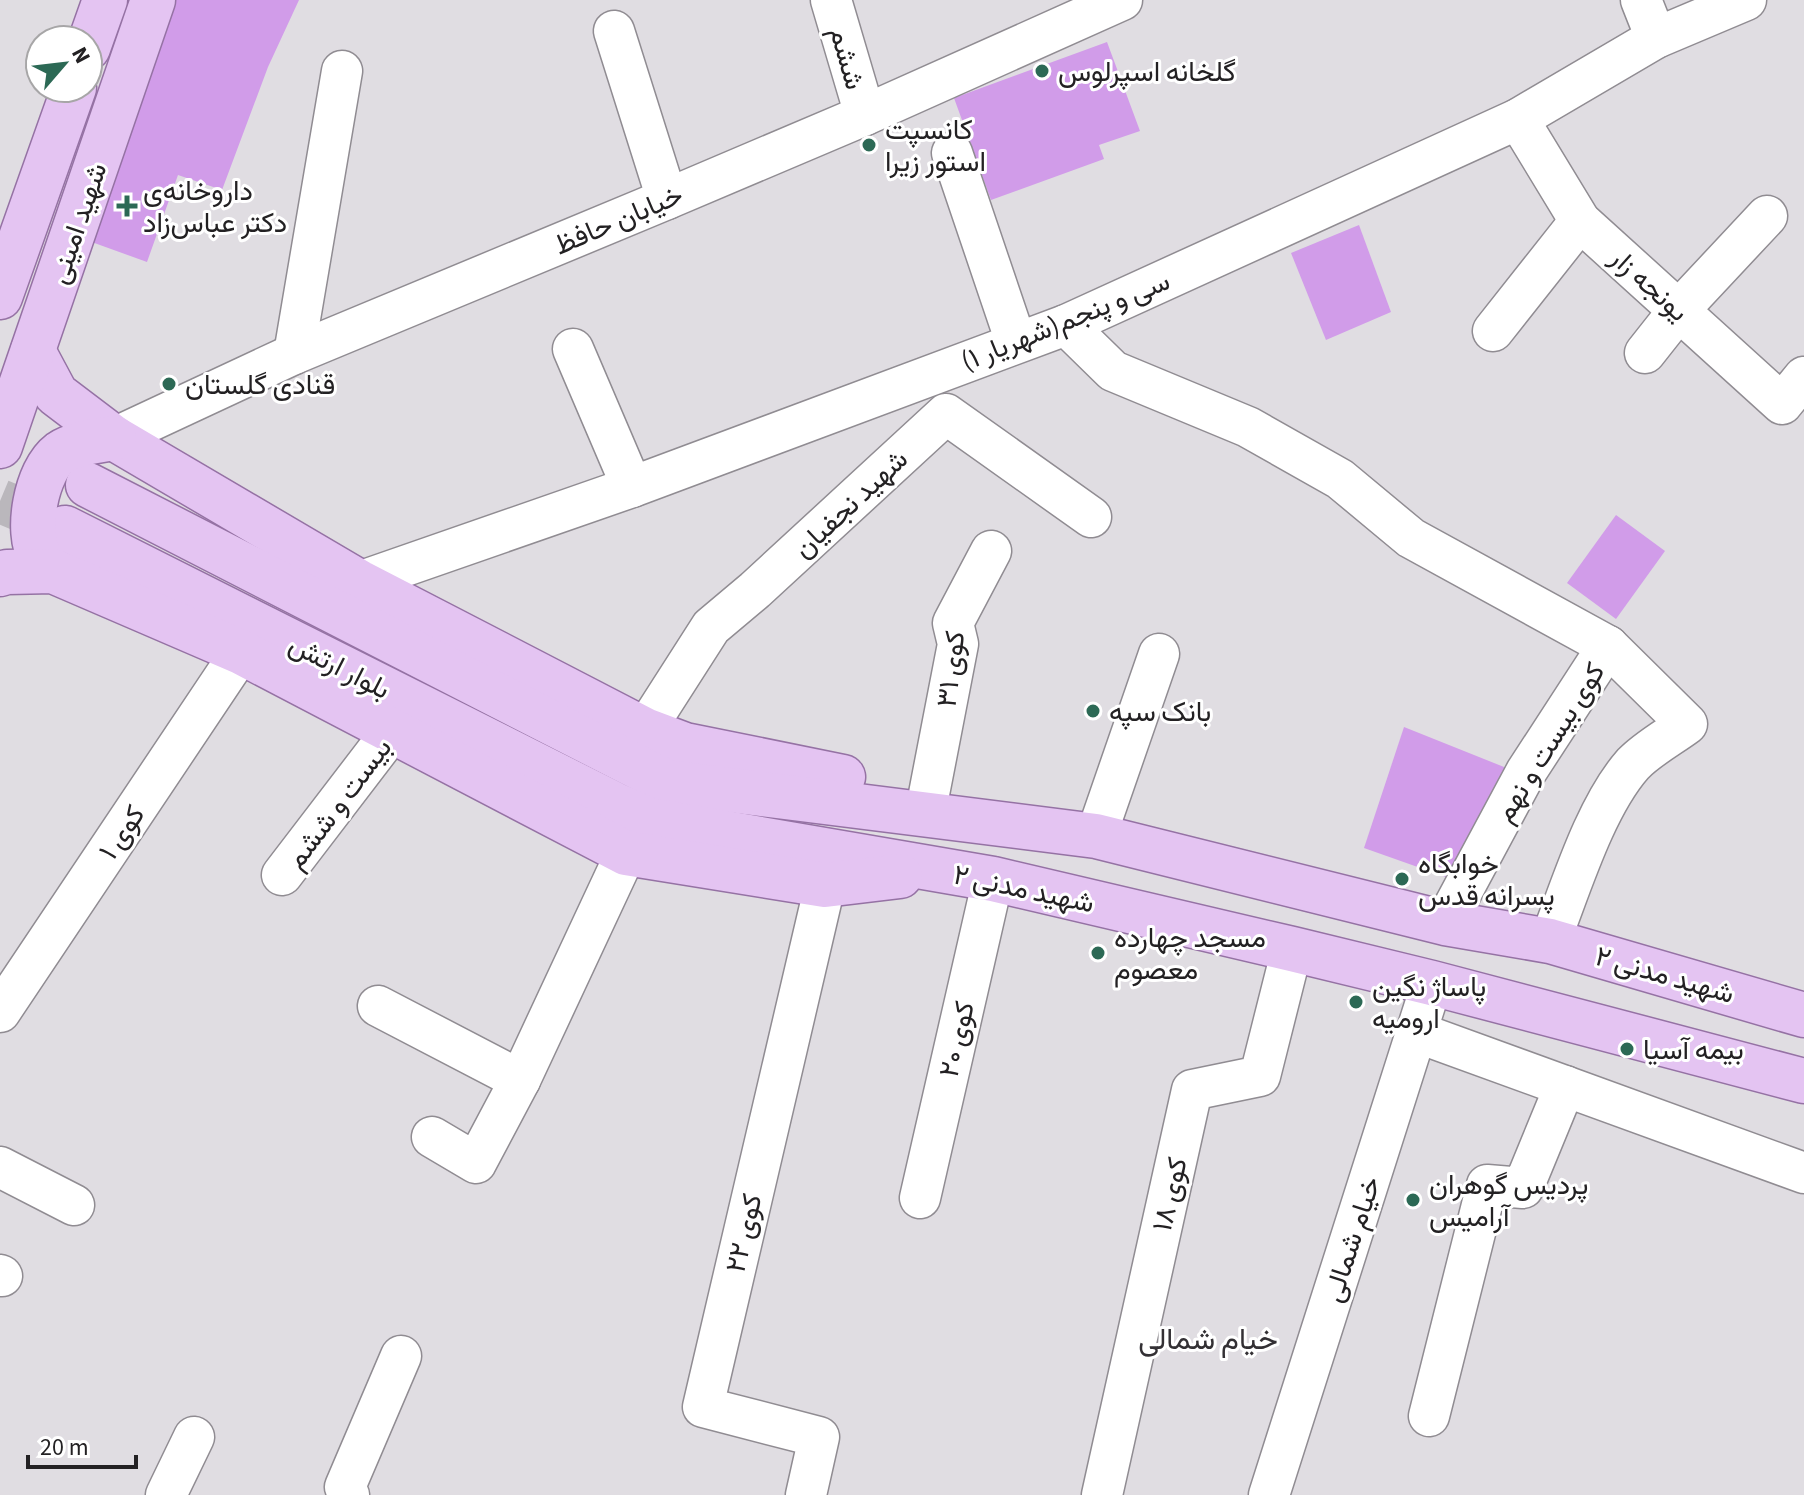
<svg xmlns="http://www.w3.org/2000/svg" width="1804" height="1495" viewBox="0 0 1804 1495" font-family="'Source Sans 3',Vazirmatn,sans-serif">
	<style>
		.building { fill: #d19ce9 }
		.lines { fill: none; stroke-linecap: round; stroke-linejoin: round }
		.major-tunnel { stroke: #bab7bc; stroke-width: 44; stroke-dasharray: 44 22; stroke-linecap: butt }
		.minor-casing { stroke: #908c92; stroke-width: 43 }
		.major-casing { stroke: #9572a4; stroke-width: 47 }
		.minor { stroke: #fff; stroke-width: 40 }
		.major { stroke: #e4c4f2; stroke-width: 44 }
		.poi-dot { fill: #2c6955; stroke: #fff; stroke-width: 3 }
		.labels { text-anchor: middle; stroke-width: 6; stroke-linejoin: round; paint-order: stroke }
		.street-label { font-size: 28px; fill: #232123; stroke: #fff }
		.poi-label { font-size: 28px; fill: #232123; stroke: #fff; text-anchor: start }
		.neighbourhood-label { font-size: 30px; fill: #333034; stroke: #fff }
	</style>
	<rect width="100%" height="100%" fill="#e0dde2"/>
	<g class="building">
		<polygon points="163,0 299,0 268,67 222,190 178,175 147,262 75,236"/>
		<polygon points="1107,42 1140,131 1099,145 1104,159 991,200 954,98"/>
		<polygon points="1359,225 1391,312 1326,340 1291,253"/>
		<polygon points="1616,515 1665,551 1616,619 1567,583"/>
		<polygon points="1404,727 1514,771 1460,882 1364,848"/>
	</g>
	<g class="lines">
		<polyline class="major-tunnel" points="0,501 65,528"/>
		<g class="minor-casing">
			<g id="minor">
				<polyline points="831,0 865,115"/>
				<polyline points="1641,0 1656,38"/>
				<polyline points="614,31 667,199"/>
				<polyline points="1518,119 1580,221 1782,404 1804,377"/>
				<polyline points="952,153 1016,342"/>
				<path d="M1066 325 1113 371 1248 427 1340 479 1411 538 1608 646 1687 724C1671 736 1647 749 1633 764 1595 807 1571 887 1550 941"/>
				<polyline points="1493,331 1580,221"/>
				<polyline points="573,349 632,487"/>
				<polyline points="1645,353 1679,310 1767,216"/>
				<polyline points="294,354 342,71"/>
				<polyline points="114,438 294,354 667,199 865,115 1122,0"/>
				<polyline points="359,582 632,487 1066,325 1518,119 1656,38 1746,0"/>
				<polyline points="645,730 711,627 755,590 946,414 1091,517"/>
				<polyline points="929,794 958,644 953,623 991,551"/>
				<polyline points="1096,836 1159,654"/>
				<polyline points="282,875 393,730"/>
				<polyline points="1445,923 1526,772 1608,646"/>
				<polyline points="378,1006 520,1080"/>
				<polyline points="0,1012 241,652"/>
				<polyline points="1416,1032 1804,1173"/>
				<polyline points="432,1137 476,1163 520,1080 626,853"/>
				<polyline points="0,1167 74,1205"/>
				<polyline points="920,1198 993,879"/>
				<polyline points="0,1275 2,1276"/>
				<polyline points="1429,1416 1487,1185 1523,1188 1565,1086"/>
				<polyline points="166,1495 194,1437"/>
				<polyline points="349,1495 345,1487 401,1356"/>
				<polyline points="806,1495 819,1437 703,1407 825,885"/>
				<polyline points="1102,1495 1192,1090 1260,1076 1292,949"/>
				<polyline points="1269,1495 1432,983"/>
			</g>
		</g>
		<g class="major-casing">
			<g id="major">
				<polyline points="88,48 105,0"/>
				<polyline points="0,297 74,88"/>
				<polyline points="33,351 56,394 114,438 359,582 645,730 685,745 843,777"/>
				<polyline points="0,446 153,0"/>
				<polyline points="88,485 667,782 1096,836 1445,923 1550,941 1804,1015"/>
				<polyline points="65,528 614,804 650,820 993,879 1292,949 1432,983 1804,1081"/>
				<path d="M53 571C49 567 43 562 40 557 25 532 36 471 60 453 75 443 96 441 114 438"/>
				<polyline points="0,574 7,572 53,571 241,652 626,853 825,885 900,876"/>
			</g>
		</g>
		<use href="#minor" class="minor"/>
		<use href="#major" class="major"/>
	</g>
	<g class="poi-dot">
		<circle cx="1042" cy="71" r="8"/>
		<circle cx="869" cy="145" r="8"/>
		<path d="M123 194h8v8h8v8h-8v8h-8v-8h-8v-8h8z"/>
		<circle cx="169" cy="384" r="8"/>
		<circle cx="1093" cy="711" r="8"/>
		<circle cx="1402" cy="879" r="8"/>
		<circle cx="1098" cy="953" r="8"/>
		<circle cx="1356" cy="1002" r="8"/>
		<circle cx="1627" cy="1049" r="8"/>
		<circle cx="1413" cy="1200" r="8"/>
	</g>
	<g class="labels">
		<g class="street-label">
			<text transform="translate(848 58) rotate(74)" y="10">ششم</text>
			<text transform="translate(618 219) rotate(-23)" y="10">خیابان حافظ</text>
			<text transform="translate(77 223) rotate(-71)" y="10">شهید امینی</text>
			<text transform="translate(1650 284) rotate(42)" y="10">یونجه زار</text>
			<text transform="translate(1065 320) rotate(-22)" y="10">سی و پنجم(شهریار ۱)</text>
			<text transform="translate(850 503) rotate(-43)" y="10">شهید نجفیان</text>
			<text transform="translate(340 666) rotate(27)" y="10">بلوار ارتش</text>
			<text transform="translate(950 669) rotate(-83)" y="10">کوی ۳۱</text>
			<text transform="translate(1549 742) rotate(-58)" y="10">کوی بیست و نهم</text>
			<text transform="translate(338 803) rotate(-53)" y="10">بیست و ششم</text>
			<text transform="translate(121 832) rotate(-56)" y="10">کوی ۱</text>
			<text transform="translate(1024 888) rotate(12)" y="10">شهید مدنی ۲</text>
			<text transform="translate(1665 974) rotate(16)" y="10">شهید مدنی ۲</text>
			<text transform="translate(956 1039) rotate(-77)" y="10">کوی ۲۰</text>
			<text transform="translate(1169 1194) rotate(-77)" y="10">کوی ۱۸</text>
			<text transform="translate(743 1233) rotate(-77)" y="10">کوی ۲۲</text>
			<text transform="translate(1351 1239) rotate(-72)" y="10">خیام شمالی</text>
		</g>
		<g class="poi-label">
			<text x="1058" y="81">گلخانه اسپرلوس</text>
			<text x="885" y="139">کانسپت<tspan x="885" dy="32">استور زیرا</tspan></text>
			<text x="143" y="200">داروخانه‌ی<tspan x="143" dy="32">دکتر عباس‌زاد</tspan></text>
			<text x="185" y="394">قنادی گلستان</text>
			<text x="1109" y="721">بانک سپه</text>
			<text x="1418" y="873">خوابگاە<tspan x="1418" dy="32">پسرانە قدس</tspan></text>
			<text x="1114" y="947">مسجد چهارده<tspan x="1114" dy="32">معصوم</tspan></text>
			<text x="1372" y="996">پاساژ نگین<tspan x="1372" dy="32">ارومیه</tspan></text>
			<text x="1643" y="1059">بیمه آسیا</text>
			<text x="1429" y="1194">پردیس گوهران<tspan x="1429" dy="32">آرامیس</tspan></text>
		</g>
		<g class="neighbourhood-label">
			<text x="1208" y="1349">خیام شمالی</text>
		</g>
	</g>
	<g transform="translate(64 64) rotate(62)"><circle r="38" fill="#ffffff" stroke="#a7a6a7" stroke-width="2"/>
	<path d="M0-6L14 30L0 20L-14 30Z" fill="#2c6955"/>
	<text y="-12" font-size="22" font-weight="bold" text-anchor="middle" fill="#232123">N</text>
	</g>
	<path d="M28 1455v12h108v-12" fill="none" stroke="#232123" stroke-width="4"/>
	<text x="40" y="1455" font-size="24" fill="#232123" stroke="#ffffff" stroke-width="6" paint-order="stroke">20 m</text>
</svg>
